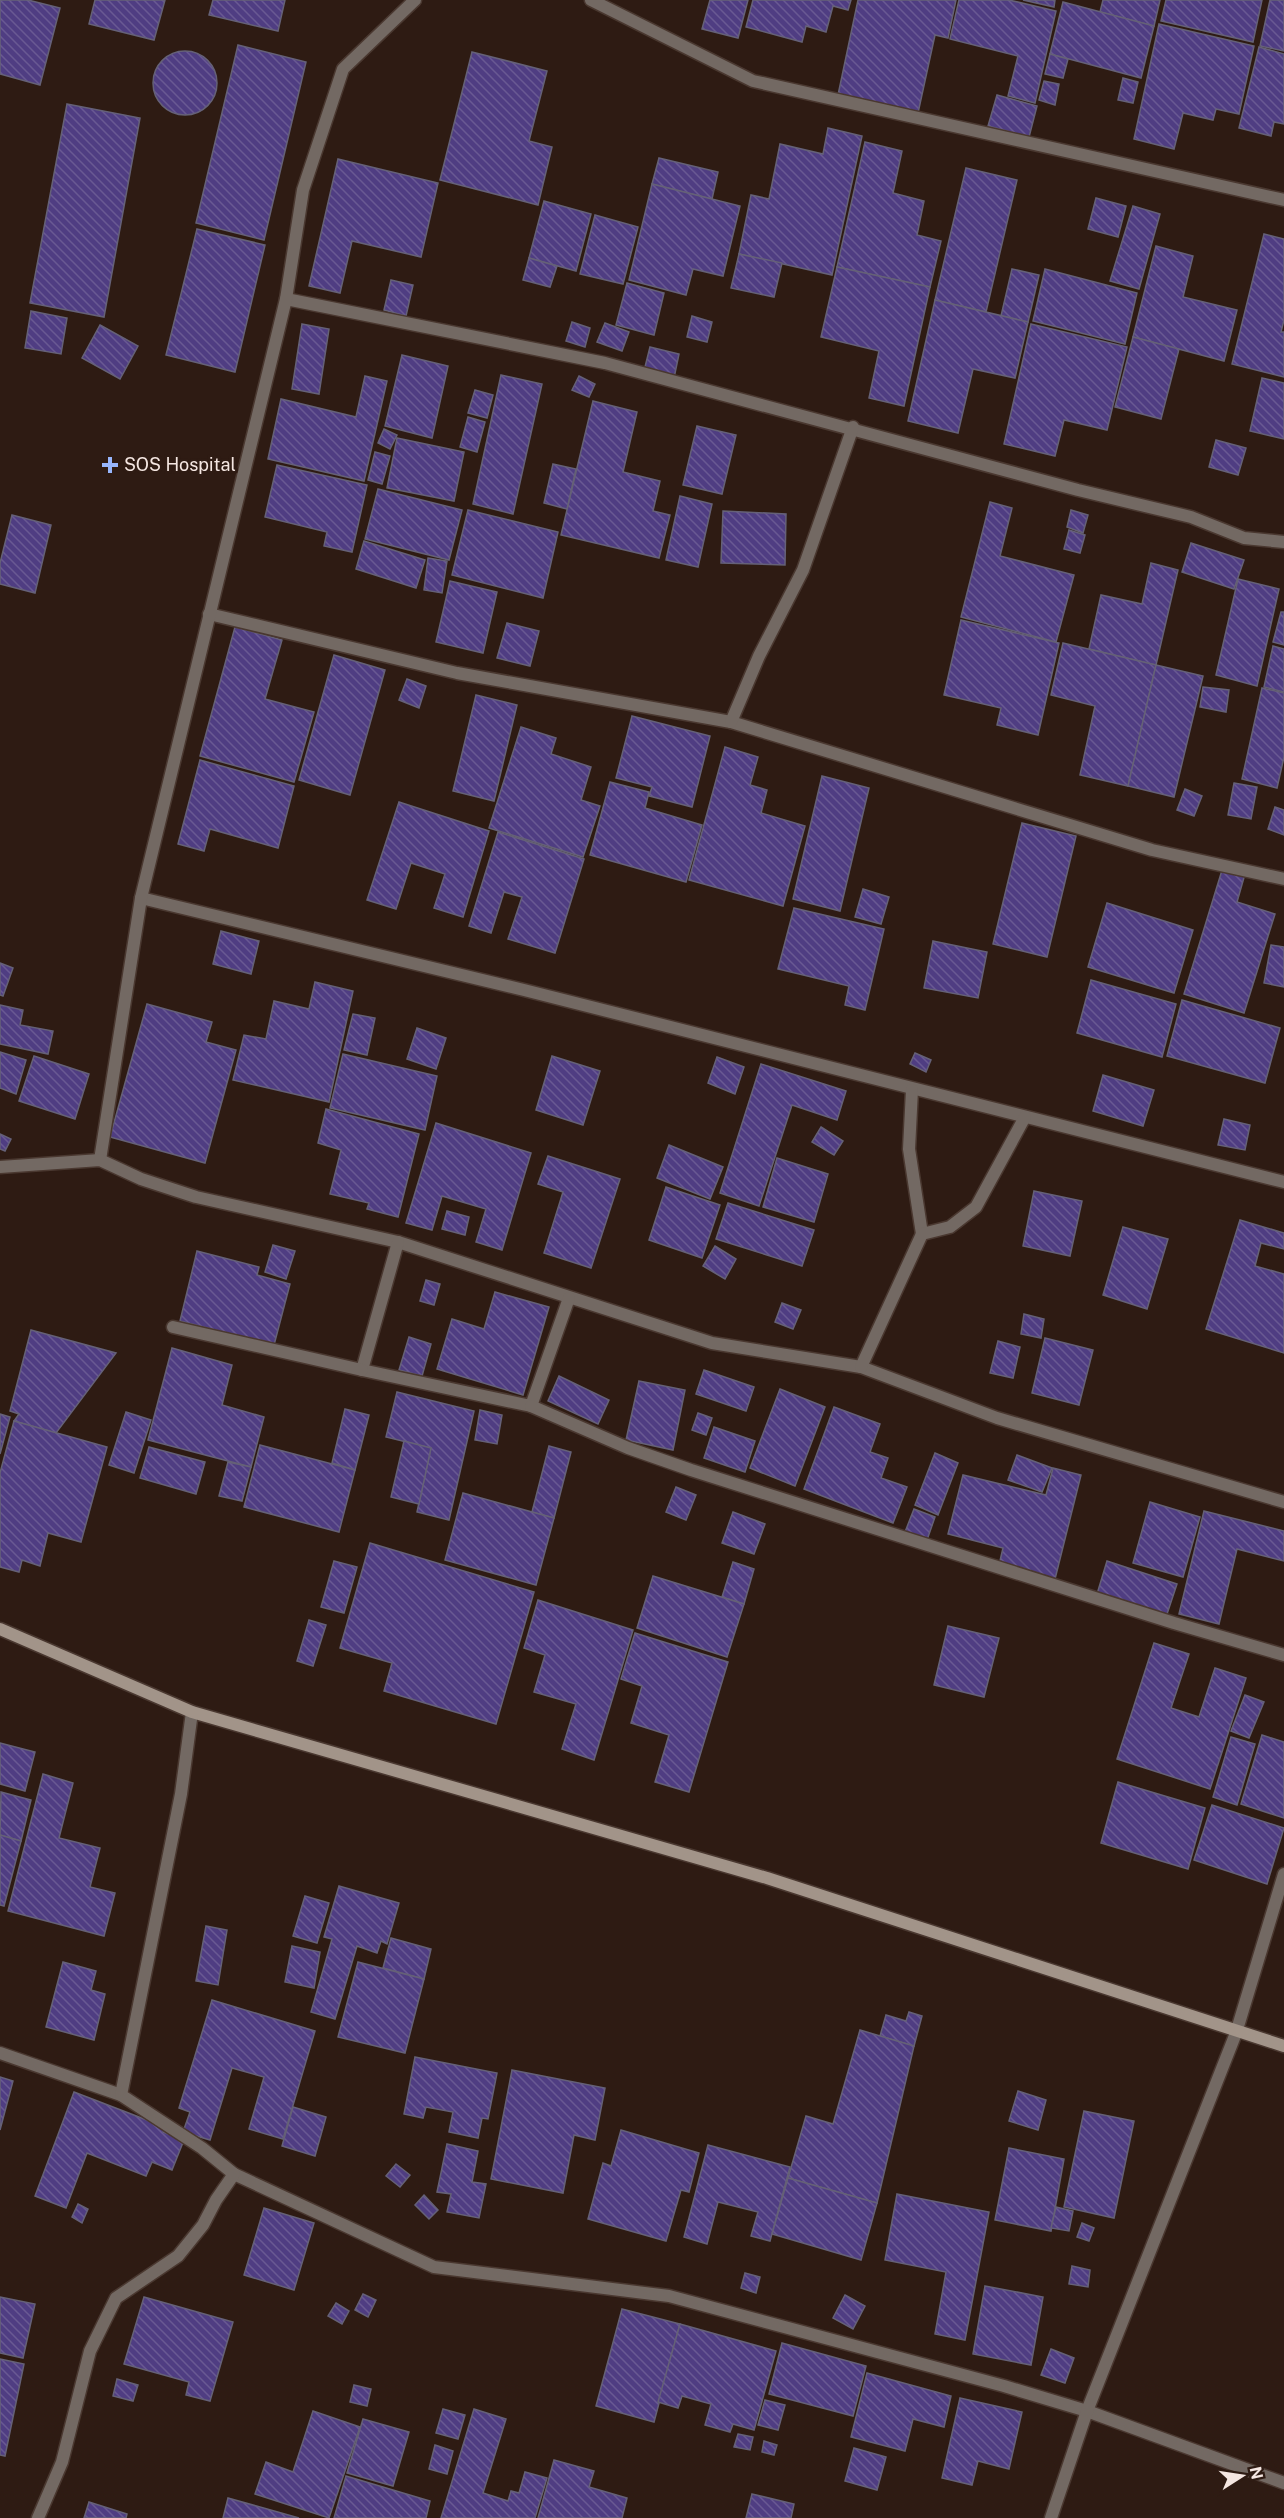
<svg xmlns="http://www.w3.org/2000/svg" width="1284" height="2518" viewBox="0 0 1284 2518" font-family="'Public Sans',sans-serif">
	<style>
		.building { fill: url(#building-back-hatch); stroke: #656177; stroke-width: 1.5 }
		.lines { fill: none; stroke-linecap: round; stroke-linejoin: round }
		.street-casing { stroke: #4a3830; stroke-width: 15 }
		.secondary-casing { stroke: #4a3830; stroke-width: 15 }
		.street { stroke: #736963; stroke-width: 12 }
		.secondary { stroke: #a29489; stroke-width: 12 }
		.poi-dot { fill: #98b6fd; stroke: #2e1b13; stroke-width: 2 }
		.labels { text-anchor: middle; stroke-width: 6; stroke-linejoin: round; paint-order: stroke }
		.poi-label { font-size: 18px; fill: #f5e7e2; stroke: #2e1b13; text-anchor: start }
	</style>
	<defs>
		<pattern id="building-back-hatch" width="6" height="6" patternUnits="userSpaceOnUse" patternTransform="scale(1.5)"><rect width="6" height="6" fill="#4f3d82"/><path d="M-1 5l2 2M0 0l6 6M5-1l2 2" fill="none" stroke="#695993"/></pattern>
	</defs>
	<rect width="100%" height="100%" fill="#2e1b13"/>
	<g class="building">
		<polygon points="0,0 28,0 60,8 40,85 0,74"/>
		<polygon points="95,0 165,0 154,40 89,24"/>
		<polygon points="213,0 285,0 278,31 209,15"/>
		<polygon points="710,0 748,0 738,38 702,29"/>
		<polygon points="753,0 851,0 848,10 833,6 826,32 806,26 802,42 746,27"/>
		<polygon points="858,0 956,0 948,38 935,35 918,113 838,95"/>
		<polygon points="959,0 1009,0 1056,11 1035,103 1008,96 1018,56 950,39"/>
		<polygon points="1023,0 1055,0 1054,7"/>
		<polygon points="1103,0 1160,0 1154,26 1100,12"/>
		<polygon points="1166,0 1262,0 1253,42 1161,21"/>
		<polygon points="1270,0 1284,0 1284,51 1260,46"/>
		<polygon points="1063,2 1154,26 1141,78 1050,54"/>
		<polygon points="1159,24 1254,46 1239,114 1216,109 1213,120 1183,113 1174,149 1134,139"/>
		<polygon points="238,45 306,62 264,240 196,223"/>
		<polygon points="1259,47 1284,54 1284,124 1274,122 1271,136 1239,128"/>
		<circle cx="185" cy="83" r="32"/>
		<polygon points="472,52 547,71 529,141 552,147 538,205 440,180"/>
		<polygon points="1050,54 1068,59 1063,78 1045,74"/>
		<polygon points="1123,78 1138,82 1133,103 1118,100"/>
		<polygon points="1044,81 1059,84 1055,105 1039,100"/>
		<polygon points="997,95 1037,106 1029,137 988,126"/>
		<polygon points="67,104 140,118 104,317 30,303"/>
		<polygon points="828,128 862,136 832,275 739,254 751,195 769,199 780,144 823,154"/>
		<polygon points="865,142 902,151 893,193 924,201 917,235 941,241 930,287 837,267"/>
		<polygon points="659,158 718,172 712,199 652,184"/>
		<polygon points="338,159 438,183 421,257 352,241 340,293 309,286"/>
		<polygon points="966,168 1017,180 986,312 935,300"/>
		<polygon points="652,184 740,206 723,276 693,269 686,295 629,280"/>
		<polygon points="1096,198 1126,206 1118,237 1088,229"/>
		<polygon points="544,201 591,214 576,271 529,258"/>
		<polygon points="1133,206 1160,214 1139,289 1110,281"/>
		<polygon points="595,215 638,227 623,284 580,274"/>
		<polygon points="197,229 265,245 235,372 166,355"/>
		<polygon points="1264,234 1284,239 1284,320 1281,332 1284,332 1284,377 1232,364"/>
		<polygon points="1156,246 1193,256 1183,297 1237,310 1224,361 1133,337"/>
		<polygon points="739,254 782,263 774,297 731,288"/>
		<polygon points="529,258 557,266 550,287 523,280"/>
		<polygon points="837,267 930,287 904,406 869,398 879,351 821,337"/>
		<polygon points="1012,269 1039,275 1028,322 1001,316"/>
		<polygon points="1045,269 1137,293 1125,344 1033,321"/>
		<polygon points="391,280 413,285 406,316 384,310"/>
		<polygon points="627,283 664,293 654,335 616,325"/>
		<polygon points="935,300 1028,322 1015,378 973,369 958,433 908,421"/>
		<polygon points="31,311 67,318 61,354 25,348"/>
		<polygon points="692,316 712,322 707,342 687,337"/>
		<polygon points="572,322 590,328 585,347 566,341"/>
		<polygon points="605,323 629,332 622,351 597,342"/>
		<polygon points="302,324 329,329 319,394 292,389"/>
		<polygon points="1031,324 1127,347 1107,430 1064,420 1055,456 1004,444"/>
		<polygon points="100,325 138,346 120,379 82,358"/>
		<polygon points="1133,337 1179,349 1161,419 1115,407"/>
		<polygon points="650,347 679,354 674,378 644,371"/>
		<polygon points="402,355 448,366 432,438 385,426"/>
		<polygon points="501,375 542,384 513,514 473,504"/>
		<polygon points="365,376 387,381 364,481 268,459 281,399 356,417"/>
		<polygon points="579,376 595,384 589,397 572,390"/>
		<polygon points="1262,378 1284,383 1284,439 1250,431"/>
		<polygon points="475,390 493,395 487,418 468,413"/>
		<polygon points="593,401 637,412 623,472 660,481 653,511 670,515 659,558 561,535"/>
		<polygon points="468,417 485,422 477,452 460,447"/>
		<polygon points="697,426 736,435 722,494 683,485"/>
		<polygon points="384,429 397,435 390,449 378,443"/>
		<polygon points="397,438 464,452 454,501 387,488"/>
		<polygon points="1216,440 1246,448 1238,475 1209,467"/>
		<polygon points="375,452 390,456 382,484 368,480"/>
		<polygon points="553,464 576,469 567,509 544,503"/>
		<polygon points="277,465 367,485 352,552 324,546 327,532 265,517"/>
		<polygon points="378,489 462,510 449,560 365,539"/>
		<polygon points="680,496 712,504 698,567 666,560"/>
		<polygon points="990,502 1012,508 1000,556 1074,575 1056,642 961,617"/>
		<polygon points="468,510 558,532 543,598 452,575"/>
		<polygon points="1071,510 1088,515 1083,533 1067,527"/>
		<polygon points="723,511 786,514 785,565 721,563"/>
		<polygon points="12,515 51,525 35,593 0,584 0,563"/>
		<polygon points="1069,530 1085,535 1080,553 1064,549"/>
		<polygon points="364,541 425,560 416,588 356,569"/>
		<polygon points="1191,543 1244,560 1234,589 1182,572"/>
		<polygon points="428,558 447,561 442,593 424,590"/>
		<polygon points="1151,563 1178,570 1156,665 1089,649 1101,595 1142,604"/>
		<polygon points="1238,579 1279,589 1257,686 1216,675"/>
		<polygon points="450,581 497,592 483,653 436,642"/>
		<polygon points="1281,612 1284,612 1284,645 1273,642"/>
		<polygon points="961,620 1059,643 1038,735 997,725 1001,708 944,695"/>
		<polygon points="507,623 539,631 530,666 497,658"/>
		<polygon points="235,627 282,640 265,699 314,712 294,782 200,756"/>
		<polygon points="1063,643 1156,665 1128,786 1080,775 1095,706 1051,695"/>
		<polygon points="1273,646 1284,649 1284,692 1264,687"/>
		<polygon points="334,655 385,670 350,795 299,780"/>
		<polygon points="1156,665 1203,676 1174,797 1128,786"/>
		<polygon points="407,679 426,686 419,708 399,700"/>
		<polygon points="1203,687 1229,690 1226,712 1200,707"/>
		<polygon points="1262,688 1284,693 1284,757 1277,788 1242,779"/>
		<polygon points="476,695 517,705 494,801 453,791"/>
		<polygon points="632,716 710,736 692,807 649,796 652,787 616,778"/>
		<polygon points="521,727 556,738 551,754 591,767 581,800 600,806 583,857 489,828"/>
		<polygon points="725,747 758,757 750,785 767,790 761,813 805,826 783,906 689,880"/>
		<polygon points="200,760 294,786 278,848 210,829 204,851 178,844"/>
		<polygon points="822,776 869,788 840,911 793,899"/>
		<polygon points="610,782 649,792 645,808 702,825 686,882 590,855"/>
		<polygon points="1234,783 1257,787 1251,819 1228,815"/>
		<polygon points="1185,789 1202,796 1194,816 1177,810"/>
		<polygon points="399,802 489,831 463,917 434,908 445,874 411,863 396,909 367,900"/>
		<polygon points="1275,807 1284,810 1284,835 1268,829"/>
		<polygon points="1022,823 1076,836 1047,957 993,944"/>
		<polygon points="498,832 584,859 555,953 508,939 522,897 504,892 491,933 469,926"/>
		<polygon points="1223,867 1245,874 1237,902 1275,914 1244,1013 1184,994"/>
		<polygon points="863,889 889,897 881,924 855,917"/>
		<polygon points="1107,903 1193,930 1174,993 1088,967"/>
		<polygon points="794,908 884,929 865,1010 845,1005 849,986 778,969"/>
		<polygon points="221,931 259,941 251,974 213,964"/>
		<polygon points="933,941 987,952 978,998 924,988"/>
		<polygon points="1271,945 1284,947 1284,987 1264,983"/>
		<polygon points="0,963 13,968 3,996 0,995"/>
		<polygon points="1091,980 1176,1004 1162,1057 1077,1033"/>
		<polygon points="315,982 353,991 329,1102 233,1080 244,1035 266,1039 274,1001 309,1009"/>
		<polygon points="1182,1000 1280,1028 1265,1083 1167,1056"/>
		<polygon points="147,1004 212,1022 206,1042 236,1050 205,1163 110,1137"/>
		<polygon points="0,1005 23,1010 20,1025 53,1031 48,1054 0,1044"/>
		<polygon points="353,1014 375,1018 367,1055 344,1050"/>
		<polygon points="417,1028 446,1038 436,1069 407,1059"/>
		<polygon points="0,1052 26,1060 16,1094 0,1088"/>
		<polygon points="915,1053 931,1060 926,1072 910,1064"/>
		<polygon points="343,1054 437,1076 425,1130 330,1108"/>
		<polygon points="34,1056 89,1074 75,1119 19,1101"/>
		<polygon points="552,1056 600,1071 583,1125 536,1110"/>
		<polygon points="717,1057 744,1067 735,1094 708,1083"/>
		<polygon points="761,1064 846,1091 837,1120 792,1105 759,1206 720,1193"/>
		<polygon points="1103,1075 1154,1090 1143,1126 1093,1111"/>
		<polygon points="326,1109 419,1134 398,1217 367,1209 369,1203 330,1194 341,1150 318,1143"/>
		<polygon points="1224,1119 1250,1125 1245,1150 1218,1145"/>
		<polygon points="436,1123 531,1153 502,1250 476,1242 486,1209 442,1196 432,1230 406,1223"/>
		<polygon points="821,1127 843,1141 834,1155 812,1142"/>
		<polygon points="0,1134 11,1139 5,1151 0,1149"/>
		<polygon points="669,1145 723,1167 710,1199 657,1178"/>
		<polygon points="548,1156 620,1179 591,1268 544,1253 563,1192 538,1184"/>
		<polygon points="777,1158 828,1174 814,1222 763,1207"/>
		<polygon points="666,1187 720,1205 702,1258 649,1240"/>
		<polygon points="1034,1191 1082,1201 1070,1256 1023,1246"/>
		<polygon points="728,1203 814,1230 802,1266 716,1239"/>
		<polygon points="447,1211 469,1217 465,1235 442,1229"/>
		<polygon points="1240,1220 1284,1233 1284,1249 1261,1243 1255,1266 1284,1274 1284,1353 1206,1329"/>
		<polygon points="1123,1227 1168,1239 1147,1309 1103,1295"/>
		<polygon points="273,1245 295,1251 286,1279 265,1272"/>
		<polygon points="715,1246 736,1259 725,1279 703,1266"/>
		<polygon points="197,1251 259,1267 257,1275 290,1284 274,1345 180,1321"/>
		<polygon points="426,1280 440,1284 434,1305 420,1301"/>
		<polygon points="495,1292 549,1307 523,1395 437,1369 452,1319 484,1329"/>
		<polygon points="782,1303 801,1310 793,1329 775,1322"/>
		<polygon points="1024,1314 1044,1319 1041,1338 1021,1334"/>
		<polygon points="31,1330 116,1353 56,1433 14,1421 19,1414 10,1411"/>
		<polygon points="409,1337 431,1344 422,1376 399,1370"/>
		<polygon points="1045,1338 1093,1350 1079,1405 1032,1393"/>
		<polygon points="998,1341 1020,1347 1013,1378 990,1373"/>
		<polygon points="172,1348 232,1365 222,1405 264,1417 251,1467 148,1440"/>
		<polygon points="704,1370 754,1387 746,1411 696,1394"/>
		<polygon points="559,1376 609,1400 598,1424 548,1401"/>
		<polygon points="639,1381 685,1390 673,1450 626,1440"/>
		<polygon points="780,1389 825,1407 795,1486 750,1468"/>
		<polygon points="397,1392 474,1411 449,1520 417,1512 431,1448 386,1437"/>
		<polygon points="834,1407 880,1424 870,1452 888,1458 881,1478 907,1487 893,1523 804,1489"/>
		<polygon points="345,1409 369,1415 355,1470 332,1463"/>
		<polygon points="480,1410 502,1415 497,1444 475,1440"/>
		<polygon points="126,1412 151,1420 134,1473 109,1465"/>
		<polygon points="698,1413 712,1418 706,1435 692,1430"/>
		<polygon points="0,1414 10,1417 0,1454"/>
		<polygon points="14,1421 107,1447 81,1542 48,1533 40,1566 22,1560 19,1572 0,1567 0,1473"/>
		<polygon points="714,1427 755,1441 745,1472 704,1458"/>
		<polygon points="404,1441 431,1448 419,1504 391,1497"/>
		<polygon points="260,1445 355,1470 339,1532 244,1507"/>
		<polygon points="549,1446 571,1452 554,1518 532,1512"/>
		<polygon points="149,1447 205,1462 196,1494 140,1478"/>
		<polygon points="935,1453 958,1463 938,1515 915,1505"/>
		<polygon points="1017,1455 1052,1468 1042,1492 1008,1480"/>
		<polygon points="228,1462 251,1467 242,1501 219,1496"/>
		<polygon points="1053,1468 1081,1475 1055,1579 999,1565 1003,1548 948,1534 963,1475 1046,1495"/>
		<polygon points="676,1487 696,1495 686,1520 666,1512"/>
		<polygon points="463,1493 554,1518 536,1585 445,1560"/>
		<polygon points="1150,1502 1200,1517 1183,1577 1133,1563"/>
		<polygon points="914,1509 935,1517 927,1540 905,1532"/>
		<polygon points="1204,1511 1284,1531 1284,1561 1237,1549 1219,1624 1179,1614"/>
		<polygon points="733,1512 765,1524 754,1554 722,1543"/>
		<polygon points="370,1543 534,1592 496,1724 384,1691 392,1663 340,1648"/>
		<polygon points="334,1561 357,1567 344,1613 321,1607"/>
		<polygon points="1107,1561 1177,1584 1166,1617 1097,1594"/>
		<polygon points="733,1562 754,1569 744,1604 722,1597"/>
		<polygon points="653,1576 744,1604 727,1657 637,1628"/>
		<polygon points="538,1600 633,1630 594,1760 562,1749 576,1704 534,1692 545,1655 524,1648"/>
		<polygon points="309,1620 326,1625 313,1666 297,1661"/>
		<polygon points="948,1626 999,1638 984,1697 934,1685"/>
		<polygon points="635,1633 728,1662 689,1792 655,1782 669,1735 631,1723 642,1686 621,1679"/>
		<polygon points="1154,1643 1189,1654 1171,1708 1199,1717 1215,1668 1246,1678 1210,1789 1117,1759"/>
		<polygon points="1245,1695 1264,1702 1249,1738 1231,1731"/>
		<polygon points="1262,1735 1284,1742 1284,1818 1241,1804"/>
		<polygon points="1231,1737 1255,1744 1237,1805 1213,1797"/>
		<polygon points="0,1743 35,1752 25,1791 0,1784"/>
		<polygon points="43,1774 73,1783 59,1838 100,1848 90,1887 115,1893 104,1936 8,1911"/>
		<polygon points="1118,1782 1205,1808 1188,1869 1101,1843"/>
		<polygon points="1,1792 31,1800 21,1841 0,1835"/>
		<polygon points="1212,1805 1284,1828 1267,1884 1194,1860"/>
		<polygon points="0,1835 21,1841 4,1906 0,1905"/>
		<polygon points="339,1886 399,1903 387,1944 381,1941 377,1953 357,1946 335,2019 311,2012 332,1939 324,1937"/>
		<polygon points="305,1896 329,1903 317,1943 293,1936"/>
		<polygon points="206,1926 227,1930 218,1985 196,1981"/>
		<polygon points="391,1938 431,1949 424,1979 383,1968"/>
		<polygon points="292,1946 320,1952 314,1988 285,1982"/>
		<polygon points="63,1962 96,1971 91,1990 105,1994 94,2040 46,2027"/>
		<polygon points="358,1962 424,1979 405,2053 338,2037"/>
		<polygon points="212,2000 315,2031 283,2139 249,2129 264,2077 232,2068 210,2140 183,2132 190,2112 179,2108"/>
		<polygon points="909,2012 922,2016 914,2046 880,2036 886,2015 906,2021"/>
		<polygon points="860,2030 914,2046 877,2203 788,2178 806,2116 833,2124"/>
		<polygon points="415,2057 497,2073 488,2119 482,2118 478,2138 449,2132 453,2112 426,2107 423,2118 404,2114"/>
		<polygon points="512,2070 605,2088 595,2140 574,2135 563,2193 491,2179"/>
		<polygon points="0,2077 13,2081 0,2130"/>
		<polygon points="1018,2091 1046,2100 1038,2130 1009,2121"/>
		<polygon points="74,2092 165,2127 163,2132 184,2140 172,2170 152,2162 146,2176 87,2153 66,2208 35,2196"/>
		<polygon points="293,2107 326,2117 315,2156 282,2146"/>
		<polygon points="1084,2111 1134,2121 1114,2218 1064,2207"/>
		<polygon points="621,2130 699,2153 689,2192 681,2190 666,2241 588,2219 603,2163 611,2166"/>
		<polygon points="447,2144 478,2151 472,2182 486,2184 479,2218 447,2212 451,2194 437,2192"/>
		<polygon points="708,2145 790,2167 770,2241 751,2236 758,2212 718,2202 707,2244 684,2237"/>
		<polygon points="1009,2148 1064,2159 1051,2231 995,2220"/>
		<polygon points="396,2164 410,2175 400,2187 386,2176"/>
		<polygon points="788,2178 877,2203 861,2260 772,2234"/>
		<polygon points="897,2194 989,2212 965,2340 935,2334 946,2272 885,2260"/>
		<polygon points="424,2195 438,2210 429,2219 415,2205"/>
		<polygon points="78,2204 88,2209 82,2223 72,2217"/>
		<polygon points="1056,2207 1073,2211 1069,2231 1051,2228"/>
		<polygon points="264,2208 314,2223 294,2290 244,2275"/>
		<polygon points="1082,2223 1094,2228 1089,2241 1077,2237"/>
		<polygon points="1072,2266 1090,2270 1088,2287 1069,2284"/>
		<polygon points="745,2273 760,2277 756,2293 741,2288"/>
		<polygon points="985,2286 1043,2297 1031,2365 973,2354"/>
		<polygon points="363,2294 376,2300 368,2317 355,2310"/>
		<polygon points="845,2295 865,2306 853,2329 833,2318"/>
		<polygon points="0,2297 35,2304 23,2358 0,2353"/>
		<polygon points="144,2297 233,2322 210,2401 186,2395 189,2382 124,2364"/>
		<polygon points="336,2303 349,2311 342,2324 328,2316"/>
		<polygon points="622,2309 680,2324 654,2422 596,2406"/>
		<polygon points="680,2324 776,2351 754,2430 733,2424 730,2432 705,2425 711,2404 682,2396 678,2408 658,2402"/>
		<polygon points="782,2343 866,2366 853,2416 769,2394"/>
		<polygon points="1051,2349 1074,2358 1065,2383 1041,2375"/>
		<polygon points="0,2359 24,2364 5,2456 0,2455"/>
		<polygon points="867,2373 951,2396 944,2427 913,2419 905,2451 851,2437"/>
		<polygon points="117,2379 138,2385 133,2401 113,2396"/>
		<polygon points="354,2385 371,2389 367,2406 350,2402"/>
		<polygon points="960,2398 1022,2412 1009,2469 978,2461 972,2485 942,2478"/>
		<polygon points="765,2400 785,2405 778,2430 758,2425"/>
		<polygon points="443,2409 465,2415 458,2439 436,2433"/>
		<polygon points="474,2409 506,2419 483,2493 508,2501 511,2491 519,2493 525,2472 547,2478 535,2518 441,2518"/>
		<polygon points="313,2411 360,2427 329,2518 255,2494 266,2462 293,2472"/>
		<polygon points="363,2419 409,2432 393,2486 347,2473"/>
		<polygon points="738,2434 753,2437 750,2450 734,2447"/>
		<polygon points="764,2441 777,2445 774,2455 762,2452"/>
		<polygon points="435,2445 453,2451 447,2474 429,2469"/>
		<polygon points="854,2448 886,2457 877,2490 845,2481"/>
		<polygon points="554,2460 594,2471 589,2487 627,2498 622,2518 538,2518"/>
		<polygon points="346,2476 430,2501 426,2518 334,2518"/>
		<polygon points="752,2494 794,2504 791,2518 746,2518"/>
		<polygon points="228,2498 299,2518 223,2518"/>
		<polygon points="89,2502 127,2514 126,2518 84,2518"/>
	</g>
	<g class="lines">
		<g class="street-casing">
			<g id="street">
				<polyline points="591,0 753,81 1284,200"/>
				<polyline points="286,299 605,363 1078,490 1191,517 1244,538 1284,542"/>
				<polyline points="209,614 457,673 731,722 1152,850 1284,879"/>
				<polyline points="731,722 759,656 803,570 853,427"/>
				<polyline points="141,898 524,990 1284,1182"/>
				<polyline points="912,1090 909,1149 922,1234"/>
				<polyline points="100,1160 141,898 286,299 303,190 343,69 415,0"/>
				<polyline points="0,1167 100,1160 141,1179 196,1197 398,1242 712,1343 861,1367 997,1418 1284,1502"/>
				<polyline points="398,1242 362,1370 531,1406 569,1298"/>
				<polyline points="173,1327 362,1370"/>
				<polyline points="861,1367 922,1234 950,1227 976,1207 1025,1117"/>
				<polyline points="531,1406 628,1448 691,1470 1174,1623 1284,1655"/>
				<polyline points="0,2053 121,2095"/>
				<polyline points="234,2174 434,2267 669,2296 1004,2386 1087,2411 1284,2483"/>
				<polyline points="38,2518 62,2462 90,2351 116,2298 178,2256 203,2225 216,2200 234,2174 202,2148 121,2095 181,1794 192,1712"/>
				<polyline points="1051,2518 1087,2411 1236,2033 1284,1874"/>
			</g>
		</g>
		<g class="secondary-casing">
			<polyline id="secondary" points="0,1629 192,1712 767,1878 1284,2046"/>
		</g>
		<use href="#street" class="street"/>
		<use href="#secondary" class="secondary"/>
	</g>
	<path class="poi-dot" d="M107 456h6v6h6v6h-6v6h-6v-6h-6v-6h6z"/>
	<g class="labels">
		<g class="poi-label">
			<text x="124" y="471">SOS Hospital</text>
		</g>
	</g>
	<g transform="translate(1242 2476) rotate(78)" stroke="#2e1b13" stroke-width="4.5" paint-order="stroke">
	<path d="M0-4.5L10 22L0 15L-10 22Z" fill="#f5e7e2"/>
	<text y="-9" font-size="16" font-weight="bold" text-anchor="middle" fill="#f5e7e2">N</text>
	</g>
</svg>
